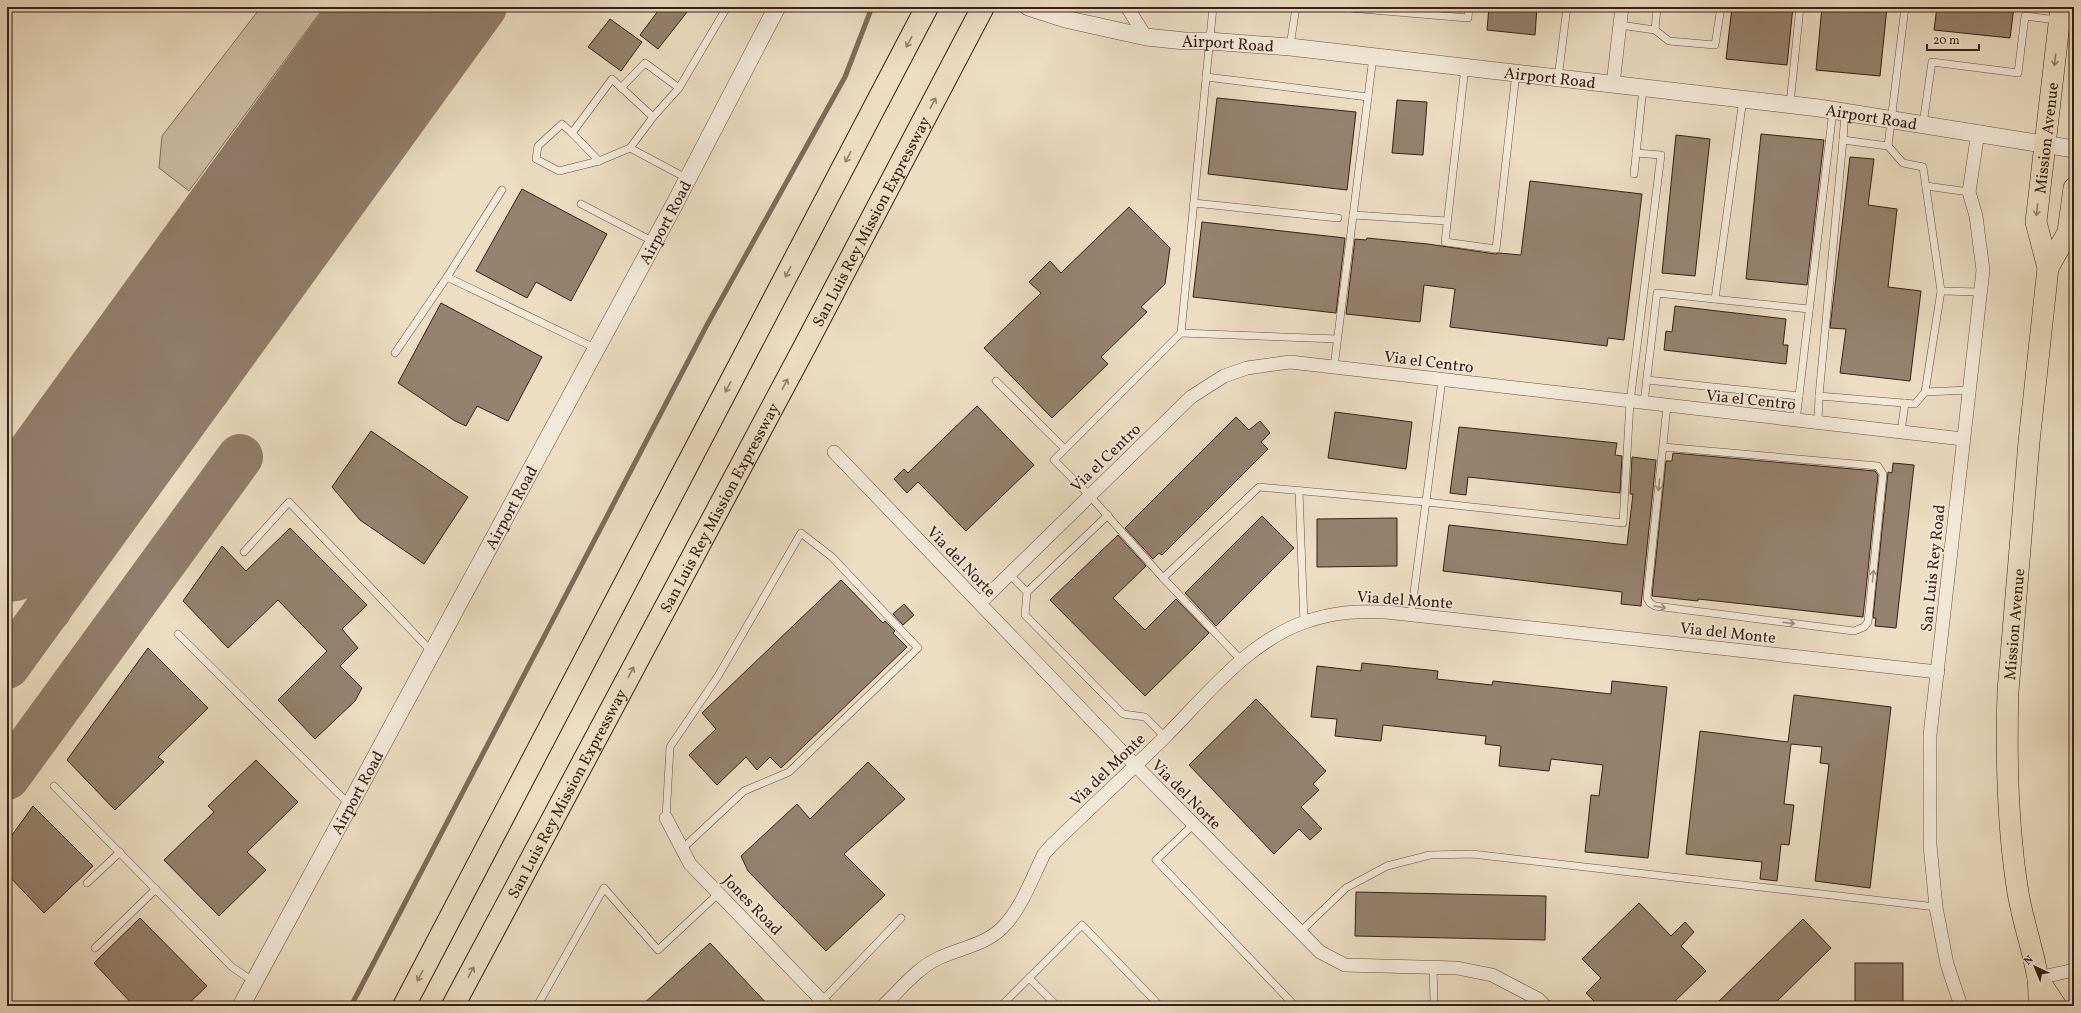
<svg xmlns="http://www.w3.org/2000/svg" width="2081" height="1013" viewBox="0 0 2081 1013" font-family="Vollkorn,serif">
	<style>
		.green { fill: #cdbda5; stroke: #826e5d }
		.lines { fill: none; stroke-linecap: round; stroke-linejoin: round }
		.stream { stroke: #7e6b5a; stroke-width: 5 }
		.taxiway { stroke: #927e6c; stroke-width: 46 }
		.runway { stroke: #927e6c; stroke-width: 116 }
		.building { fill: #95826f; stroke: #372015 }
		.service-casing { stroke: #644f40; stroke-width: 8 }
		.minor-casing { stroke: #644f40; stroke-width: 14 }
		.tertiary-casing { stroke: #644f40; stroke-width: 18 }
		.primary-casing { stroke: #372015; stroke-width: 22 }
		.trunk-casing { stroke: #372015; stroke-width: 24 }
		.service { stroke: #f3e9d8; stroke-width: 7 }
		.minor { stroke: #f3e9d8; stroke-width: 13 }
		.tertiary { stroke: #f3e9d8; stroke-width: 17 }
		.primary { stroke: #ecddc3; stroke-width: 21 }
		.trunk { stroke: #ecddc3; stroke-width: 22 }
		.oneway { stroke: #927e6c }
		.oneway2 { stroke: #9e8f80 }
		.labels { text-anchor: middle; stroke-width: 3.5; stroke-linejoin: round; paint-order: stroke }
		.street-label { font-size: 16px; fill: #372015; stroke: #f3e9d8 }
	</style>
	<rect width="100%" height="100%" fill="#ecddc3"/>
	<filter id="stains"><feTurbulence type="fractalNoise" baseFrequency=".005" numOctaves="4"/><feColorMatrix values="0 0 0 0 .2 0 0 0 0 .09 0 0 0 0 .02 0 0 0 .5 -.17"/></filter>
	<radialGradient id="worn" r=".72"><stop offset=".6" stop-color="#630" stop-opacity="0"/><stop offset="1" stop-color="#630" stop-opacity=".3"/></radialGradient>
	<polygon class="green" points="261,7 324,7 189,191 159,168 162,136"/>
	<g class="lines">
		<polyline class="stream" points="351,1006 708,323 845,77 872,7"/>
		<g class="taxiway">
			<path d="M372 40C381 33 389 24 400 22 420 18 442 38 444 57 444 60 441 65 440 68"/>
			<path d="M147 352C152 348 159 341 165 339 183 336 205 350 210 367 212 375 210 381 208 389"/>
			<path d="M24 522C21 533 19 547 24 559 36 580 55 576 49 609"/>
			<polyline points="7,666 484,7"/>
			<polyline points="7,777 240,457"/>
		</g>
		<polyline class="runway" points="7,544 396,7"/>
	</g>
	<g class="building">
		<polygon points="661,7 691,7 658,49 640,35"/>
		<polygon points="1489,7 1537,7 1535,35 1487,30"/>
		<polygon points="1732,7 1793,7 1787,65 1726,59"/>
		<polygon points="1822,7 1887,7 1880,76 1816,70"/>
		<polygon points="1937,7 2014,7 2010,38 1934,30"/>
		<polygon points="610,19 642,42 621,71 588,47"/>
		<polygon points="1217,98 1356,112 1347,190 1208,174"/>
		<polygon points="1397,100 1427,102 1423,155 1392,153"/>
		<polygon points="1761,134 1824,140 1807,285 1746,279"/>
		<polygon points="1676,135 1710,139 1695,276 1662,273"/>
		<polygon points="1850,157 1874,159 1868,205 1897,209 1888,287 1921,291 1910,381 1840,373 1846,329 1830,328"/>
		<polygon points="1530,181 1642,194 1624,340 1608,338 1607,346 1450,327 1455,289 1424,285 1420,322 1346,314 1355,239 1366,240 1367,238 1428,244 1495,254 1499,253 1521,255"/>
		<polygon points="522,189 607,234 571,301 536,282 527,298 476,271"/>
		<polygon points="1129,207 1170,248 1165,284 1141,307 1147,312 1101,357 1108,364 1052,418 984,348 1041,293 1029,282 1050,261 1061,273"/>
		<polygon points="1202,222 1345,238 1336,313 1193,297"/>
		<polygon points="441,303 542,357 508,421 477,406 466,426 455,421 398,383"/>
		<polygon points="1675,306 1786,319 1783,345 1788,345 1786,364 1664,350 1666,331 1672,332"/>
		<polygon points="977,406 1034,465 966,531 918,482 907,493 894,479 904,469 908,473"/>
		<polygon points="1335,412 1412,422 1406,469 1328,458"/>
		<polygon points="1236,417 1249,430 1260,421 1270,433 1261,442 1268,449 1162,555 1159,553 1153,559 1125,528"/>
		<polygon points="1459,427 1617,443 1615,455 1622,456 1620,493 1468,477 1466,495 1450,493"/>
		<polygon points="371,431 468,497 424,564 360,520 332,487"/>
		<polygon points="1673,453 1875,471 1878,475 1863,617 1698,599 1698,601 1652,596 1666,461 1672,461"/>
		<polygon points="1632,457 1656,460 1641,606 1621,604 1622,592 1443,571 1449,525 1627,545 1633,494 1630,494"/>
		<polygon points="1893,463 1914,465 1896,628 1875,626 1876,618 1873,618 1888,472 1892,473"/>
		<polygon points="1262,516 1294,548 1216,626 1185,593"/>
		<polygon points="1397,518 1397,566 1317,567 1317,519"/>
		<polygon points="290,528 367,605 342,629 358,648 340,666 362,688 355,701 315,739 278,700 327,651 278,600 228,648 183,601 222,546 246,571"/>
		<polygon points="1118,535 1146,566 1113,598 1145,630 1176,599 1209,633 1145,696 1050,600"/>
		<polygon points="841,580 883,623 885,621 895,631 893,633 907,647 781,768 770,757 757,770 746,757 717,785 689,755 716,729 702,713"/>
		<polygon points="904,604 914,615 903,625 893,614"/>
		<polygon points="148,648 208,708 158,757 164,762 115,810 67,760"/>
		<polygon points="1362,663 1438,671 1437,679 1492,685 1493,681 1611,694 1612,681 1667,687 1648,858 1585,852 1591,795 1599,796 1603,765 1551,759 1549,771 1499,766 1501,746 1485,744 1486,736 1383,725 1381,741 1335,736 1337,719 1311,717 1317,666 1361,671"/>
		<polygon points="1794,695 1891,707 1870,888 1815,881 1829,764 1820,763 1822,747 1791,744 1784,804 1794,805 1789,845 1781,844 1777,881 1760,879 1762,862 1686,854 1700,731 1788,742"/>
		<polygon points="1256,699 1326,771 1313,784 1319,790 1301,807 1322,829 1310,840 1299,829 1274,854 1189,765"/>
		<polygon points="256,760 298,802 247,852 266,870 219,916 164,860 214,812 208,806"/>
		<polygon points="868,762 905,799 844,854 885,895 826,951 748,871 741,856 797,804 810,819"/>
		<polygon points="33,806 93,866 44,913 7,874 7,842"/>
		<polygon points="1356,892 1546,896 1545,940 1355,936"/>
		<polygon points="1639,903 1671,936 1685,922 1694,932 1681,946 1706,971 1670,1006 1599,1006 1586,993 1601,978 1582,959"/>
		<polygon points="140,918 207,986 186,1006 134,1006 94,963"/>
		<polygon points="1803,919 1831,948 1772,1006 1714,1006"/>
		<polygon points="710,943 769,1006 641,1006"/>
		<rect x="1855" y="963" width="48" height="43"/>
	</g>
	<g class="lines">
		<g class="service-casing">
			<g id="service">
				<polyline points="1213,7 1181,333 1337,339"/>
				<polyline points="1337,7 1468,18 1469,7"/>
				<polyline points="1657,7 1655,30 1669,41 1715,45 1721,7"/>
				<polyline points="1620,25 1655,30"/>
				<polyline points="1290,46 1296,7"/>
				<polyline points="1465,67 1445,242 1496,249 1516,73"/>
				<polyline points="1206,77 1368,97"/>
				<polyline points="1558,78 1567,7"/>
				<polygon points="612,79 653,117 630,148 599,161 559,171 536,159 538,146 562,124 572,133"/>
				<polyline points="621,88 645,63 679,88 653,117"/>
				<polyline points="679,88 727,7"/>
				<polyline points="1790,104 1800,7"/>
				<polyline points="1923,124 1932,62 2018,73 2025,16 2057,20"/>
				<polyline points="572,133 599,161"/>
				<polyline points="1843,140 1845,112"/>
				<polyline points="1888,146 1905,7"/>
				<polyline points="630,148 688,179"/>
				<polyline points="1634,174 1643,88"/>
				<polyline points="1926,186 1969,192"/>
				<polyline points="502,190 447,277 597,349"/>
				<polyline points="1194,203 1338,218"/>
				<polyline points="581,204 654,242"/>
				<polyline points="1353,215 1447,221"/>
				<polyline points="1941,291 1980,292"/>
				<polyline points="1715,299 1743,99"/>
				<polyline points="395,353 447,277"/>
				<polyline points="1334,367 1373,57"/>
				<polyline points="1647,380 1799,396"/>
				<polyline points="996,381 1065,449"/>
				<polyline points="1925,392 1941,291 1923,167 1903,163 1888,146 1843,140 1819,396 1915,404 1925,392 1969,390"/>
				<polyline points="1644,403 1657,293 1809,309"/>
				<polyline points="1796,421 1833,110"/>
				<polyline points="1818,422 1819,396"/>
				<polyline points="1901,432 1905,403"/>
				<polyline points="1663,447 1878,466 1883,474 1868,622 1864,627 1854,631 1655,606 1650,603 1647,598 1667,406"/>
				<polyline points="1299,491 1304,622"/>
				<polyline points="244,552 289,502 432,652"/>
				<polyline points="1009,574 1027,592 1025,615 1123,714 1145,717 1165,737"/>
				<polyline points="1163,578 1090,496 1054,460 1181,333"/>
				<polyline points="1027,592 1108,515"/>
				<polyline points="1411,615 1442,380"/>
				<polyline points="178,634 350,805"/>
				<polyline points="1241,660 1163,578 1259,487 1426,502 1623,523 1630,402 1661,155 1636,153"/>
				<polyline points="54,786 232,967 254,982"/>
				<polyline points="666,818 670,747 718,676 801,533 832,557 918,648 789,772 744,791 682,849"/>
				<polyline points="1194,824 1156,860 1295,1006"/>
				<polyline points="87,883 120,852"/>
				<polyline points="1300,932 1346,888 1387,866 1430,855 1472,854 1936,907"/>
				<polyline points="95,948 156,889"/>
				<polyline points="1029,978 1057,1006"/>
				<polyline points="537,1006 604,888 658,950 719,893"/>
				<polyline points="817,1006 901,918"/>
				<polyline points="1001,1006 1082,925 1160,1006"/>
				<polyline points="1429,1006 1434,1001 1433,968"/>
			</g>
		</g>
		<g class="minor-casing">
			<g id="minor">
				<polyline points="1127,7 1146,37"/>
				<polyline points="1613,84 1622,7"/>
				<polyline points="834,452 1136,766 1320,952 1345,965 1457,968 1492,975 1538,999 1545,1006"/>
				<polyline points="980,603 1191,397 1224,376 1247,368 1290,362 1963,439"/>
				<polyline points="666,818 690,864 827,1006"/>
				<polyline points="2038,978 2074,970"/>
				<path d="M883 1006C900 990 917 968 939 958 960 948 985 945 1002 928 1022 908 1032 878 1044 854L1051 846C1088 810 1126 775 1163 739 1205 697 1247 642 1305 622 1334 612 1355 611 1386 612L1938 672"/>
				<polyline points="1961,1006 1947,964 1936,907 1930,845 1930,735 1983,270 1976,216 1969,192 1978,132"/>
			</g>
		</g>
		<g class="tertiary-casing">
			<g id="tertiary">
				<path id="s1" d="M1028 7 1065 19 1146 37 1185 41H1209L1290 47 1819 108 2074 149"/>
				<path id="s2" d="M241 1006 673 207 777 7"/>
			</g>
		</g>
		<g class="primary-casing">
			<g id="primary">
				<polyline points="2048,268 2068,232 2074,188"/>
				<polyline points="2038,979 2056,1006"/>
				<path id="s3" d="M2039 1006C2039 997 2039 988 2038 979 2033 948 2021 917 2017 886 2007 821 2006 757 2008 691L2029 442 2048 268 2036 222 2061 7"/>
			</g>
		</g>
		<g class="trunk-casing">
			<g id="trunk">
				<polyline points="404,1006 927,7"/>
				<path id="s4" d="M453 1006 804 348 983 7"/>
			</g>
		</g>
		<use href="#service" class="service"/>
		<use href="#minor" class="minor"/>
		<use href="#tertiary" class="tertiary"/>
		<use href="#primary" class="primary"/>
		<use href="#trunk" class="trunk"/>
	</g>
	<defs><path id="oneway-shaft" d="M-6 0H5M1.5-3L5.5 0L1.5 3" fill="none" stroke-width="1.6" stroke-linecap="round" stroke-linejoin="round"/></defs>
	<g class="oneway">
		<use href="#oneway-shaft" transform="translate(909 42) rotate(118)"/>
		<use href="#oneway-shaft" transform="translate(2055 60) rotate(97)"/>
		<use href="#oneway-shaft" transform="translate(933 103) rotate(-62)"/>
		<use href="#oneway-shaft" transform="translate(848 157) rotate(118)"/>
		<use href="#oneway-shaft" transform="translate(2037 210) rotate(96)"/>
		<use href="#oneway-shaft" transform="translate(788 272) rotate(118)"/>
		<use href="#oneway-shaft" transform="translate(785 384) rotate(-62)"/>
		<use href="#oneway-shaft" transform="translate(728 387) rotate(118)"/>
		<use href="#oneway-shaft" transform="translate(631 672) rotate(-62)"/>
		<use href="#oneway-shaft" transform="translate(471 972) rotate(-62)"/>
		<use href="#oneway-shaft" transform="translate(420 976) rotate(118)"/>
	</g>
	<g class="oneway2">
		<use href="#oneway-shaft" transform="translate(1659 485) rotate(96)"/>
		<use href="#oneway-shaft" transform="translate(1873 576) rotate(-84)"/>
		<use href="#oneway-shaft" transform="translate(1660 607) rotate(10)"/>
		<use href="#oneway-shaft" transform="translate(1789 623) rotate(7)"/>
	</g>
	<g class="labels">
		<g class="street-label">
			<text dy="6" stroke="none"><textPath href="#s1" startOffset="204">Airport Road</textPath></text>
			<text dy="6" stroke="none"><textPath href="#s1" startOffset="528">Airport Road</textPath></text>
			<text dy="6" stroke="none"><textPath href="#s1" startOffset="852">Airport Road</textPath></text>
			<text dy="6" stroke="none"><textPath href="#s3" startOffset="875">Mission Avenue</textPath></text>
			<text dy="6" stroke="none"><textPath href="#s4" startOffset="889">San Luis Rey Mission Expressway</textPath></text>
			<text dy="6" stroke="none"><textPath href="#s2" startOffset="891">Airport Road</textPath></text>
			<text transform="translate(1429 361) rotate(7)" y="6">Via el Centro</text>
			<text transform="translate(1751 399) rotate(6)" y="6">Via el Centro</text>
			<text transform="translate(1105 457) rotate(-44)" y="6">Via el Centro</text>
			<text dy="6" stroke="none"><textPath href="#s4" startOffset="565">San Luis Rey Mission Expressway</textPath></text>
			<text dy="6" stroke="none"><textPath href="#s2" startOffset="567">Airport Road</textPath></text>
			<text transform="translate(962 561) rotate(46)" y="6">Via del Norte</text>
			<text transform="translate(1932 568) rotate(-84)" y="6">San Luis Rey Road</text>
			<text transform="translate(1405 599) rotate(4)" y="6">Via del Monte</text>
			<text dy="6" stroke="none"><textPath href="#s3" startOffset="385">Mission Avenue</textPath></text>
			<text transform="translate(1728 632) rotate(6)" y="6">Via del Monte</text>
			<text transform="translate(1107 769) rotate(-44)" y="6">Via del Monte</text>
			<text dy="6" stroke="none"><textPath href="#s2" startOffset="243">Airport Road</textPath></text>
			<text dy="6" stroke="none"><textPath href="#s4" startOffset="241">San Luis Rey Mission Expressway</textPath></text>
			<text transform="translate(1187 794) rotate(45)" y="6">Via del Norte</text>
			<text transform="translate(753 904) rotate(46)" y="6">Jones Road</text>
		</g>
	</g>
	<rect width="2081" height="1013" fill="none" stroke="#ecddc3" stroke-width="24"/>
	<rect x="8" y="8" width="2065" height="997" fill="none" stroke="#372015" stroke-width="2"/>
	<rect x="12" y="12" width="2057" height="989" fill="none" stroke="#372015"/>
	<g transform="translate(2035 967) rotate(316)" stroke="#f3e9d8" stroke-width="3" paint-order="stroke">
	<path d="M0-3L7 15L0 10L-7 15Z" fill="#372015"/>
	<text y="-6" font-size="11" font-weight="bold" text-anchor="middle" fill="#372015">N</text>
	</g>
	<path d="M1927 44v6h52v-6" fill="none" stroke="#372015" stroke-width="2"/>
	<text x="1933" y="44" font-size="12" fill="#372015" stroke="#f3e9d8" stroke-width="3" paint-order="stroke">20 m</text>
	<rect width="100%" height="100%" filter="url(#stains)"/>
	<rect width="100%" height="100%" fill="url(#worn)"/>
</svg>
